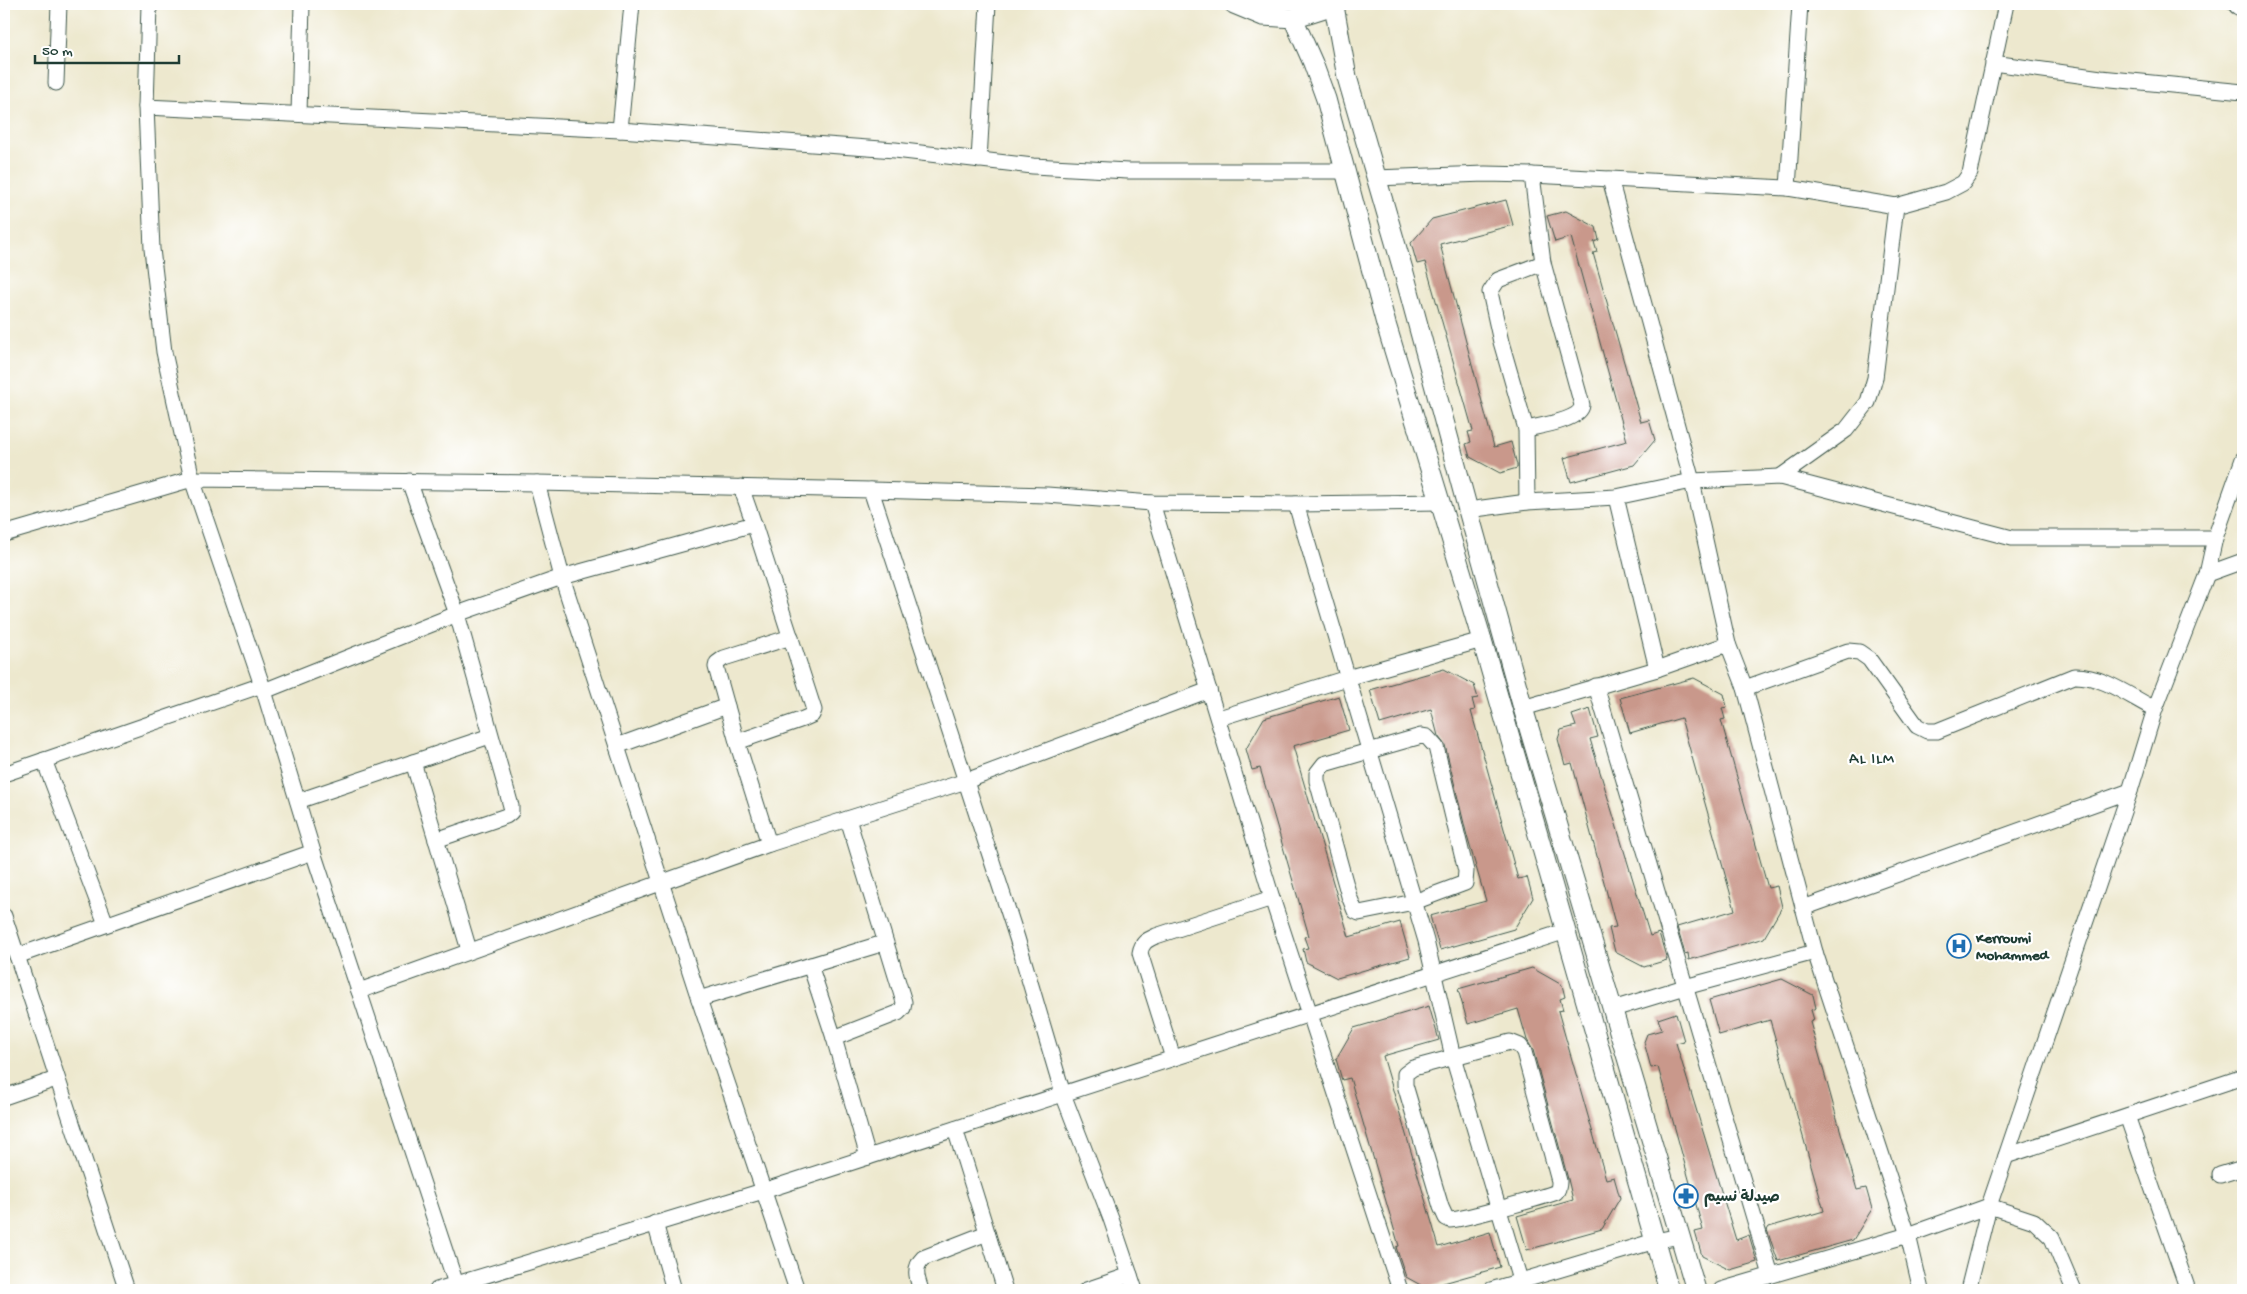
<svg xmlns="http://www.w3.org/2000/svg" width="2247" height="1294" viewBox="0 0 2247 1294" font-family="'Gochi Hand','Playpen Sans Arabic',sans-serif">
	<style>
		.building { fill: #c9988b }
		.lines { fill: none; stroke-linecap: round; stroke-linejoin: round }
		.minor-casing { stroke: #3e574b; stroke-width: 17 }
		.tertiary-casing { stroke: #3e574b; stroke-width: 21 }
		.secondary-casing { stroke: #3e574b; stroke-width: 23 }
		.minor { stroke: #fff; stroke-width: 15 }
		.tertiary { stroke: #fff; stroke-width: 19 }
		.secondary { stroke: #fff; stroke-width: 21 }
		.labels { text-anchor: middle; stroke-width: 4.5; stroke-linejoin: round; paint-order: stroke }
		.poi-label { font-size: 15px; font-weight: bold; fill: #1f3d34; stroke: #fff; text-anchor: start }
		.neighbourhood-label { font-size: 16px; letter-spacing: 1px; fill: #1f3d34; stroke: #fff }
	</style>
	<rect width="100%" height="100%" fill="#fff"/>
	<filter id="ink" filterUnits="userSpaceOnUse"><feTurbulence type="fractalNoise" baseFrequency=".02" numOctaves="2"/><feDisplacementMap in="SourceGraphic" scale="10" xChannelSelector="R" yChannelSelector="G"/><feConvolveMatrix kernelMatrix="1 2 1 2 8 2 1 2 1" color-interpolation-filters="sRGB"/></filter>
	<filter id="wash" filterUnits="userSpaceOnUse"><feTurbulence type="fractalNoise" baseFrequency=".0096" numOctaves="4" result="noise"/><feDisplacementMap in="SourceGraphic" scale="20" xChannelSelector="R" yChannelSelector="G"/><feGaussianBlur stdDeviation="1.12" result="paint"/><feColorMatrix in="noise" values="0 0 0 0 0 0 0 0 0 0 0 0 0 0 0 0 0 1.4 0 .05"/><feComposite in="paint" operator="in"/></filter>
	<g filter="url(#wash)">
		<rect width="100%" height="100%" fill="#ede8ce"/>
		<g id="blocks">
			<g class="building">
				<polygon points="1506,200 1513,225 1440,244 1494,447 1511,442 1517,465 1517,468 1500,473 1470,457 1466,444 1471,442 1468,432 1473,431 1425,262 1417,264 1411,243 1432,219"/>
				<polygon points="1566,211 1596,227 1599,240 1594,242 1597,252 1593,253 1641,422 1649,420 1655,440 1634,465 1571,482 1564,458 1627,441 1571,237 1555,242 1547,216"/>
				<polygon points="1444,669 1474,685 1478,698 1472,699 1475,710 1471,711 1518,879 1527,877 1533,898 1514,929 1440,950 1430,916 1486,901 1467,836 1445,745 1438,736 1431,709 1380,724 1370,690"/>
				<polygon points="1694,678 1724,694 1727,707 1722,708 1725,719 1721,720 1768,888 1777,886 1782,907 1764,938 1689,960 1688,953 1685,954 1677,927 1735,910 1681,718 1630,733 1620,698"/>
				<polygon points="1339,696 1349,730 1293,746 1349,937 1400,922 1410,957 1337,978 1306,962 1303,949 1308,948 1304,937 1309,936 1260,768 1252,770 1246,749 1264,718"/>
				<polygon points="1590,709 1598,737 1590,739 1650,936 1659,933 1667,960 1644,967 1615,952 1609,928 1616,927 1572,763 1565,765 1558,739 1561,730 1576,726 1572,715"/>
				<polygon points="1532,968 1562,985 1565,997 1560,999 1563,1010 1558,1011 1606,1179 1614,1177 1620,1198 1602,1229 1527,1250 1517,1216 1573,1200 1568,1179 1533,1050 1527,1040 1518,1009 1468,1024 1458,989"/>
				<polygon points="1782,979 1813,995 1816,1008 1811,1010 1814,1020 1810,1022 1857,1190 1866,1188 1872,1209 1853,1240 1778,1261 1767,1230 1769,1227 1824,1211 1770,1020 1719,1035 1709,1000"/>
				<polygon points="1429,1006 1439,1040 1383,1056 1439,1247 1490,1232 1500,1267 1426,1288 1406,1277 1396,1247 1399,1246 1350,1078 1342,1080 1336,1059 1354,1028"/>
				<polygon points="1676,1013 1684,1041 1676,1043 1736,1240 1749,1235 1757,1262 1730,1270 1702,1256 1695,1232 1703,1230 1658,1067 1651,1068 1644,1042 1647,1034 1662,1030 1658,1019"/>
			</g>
		</g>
	</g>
	<g filter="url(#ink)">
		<use href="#blocks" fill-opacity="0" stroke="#3e574b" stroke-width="1"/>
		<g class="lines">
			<g class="minor-casing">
				<g id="minor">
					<polyline points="1993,63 2101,78 2243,92"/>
					<polyline points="56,83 59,4"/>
					<polyline points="146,107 620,130 895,150 1033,166 1128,171 1345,171"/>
					<polyline points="299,114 302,4"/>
					<polyline points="620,130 632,4"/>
					<polyline points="979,160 988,4"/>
					<polyline points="1375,178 1485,174 1532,175 1788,188 1896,206 1946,192 1963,183 1970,173 2006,4"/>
					<polyline points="1610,179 1692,481 1728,644 1745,688 1815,952 1908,1235 1921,1290"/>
					<polyline points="1788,188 1800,4"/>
					<path d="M1526 429C1539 426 1581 420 1582 405L1543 263 1532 175"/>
					<polyline points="1780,477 1846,430 1868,402 1875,378 1896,206"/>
					<polyline points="409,481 457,614 511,806 511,812 506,816 436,840"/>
					<polyline points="537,483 562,577 699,999 797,1290"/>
					<polyline points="741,487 754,524"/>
					<polyline points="871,490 1017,938 1063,1094 1111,1219 1135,1290"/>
					<polyline points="1616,497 1657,669"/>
					<polyline points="1527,502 1526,429 1501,342 1490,292 1498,280 1543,263"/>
					<polyline points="1152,503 1272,898 1400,1290"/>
					<polyline points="1296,504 1426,941 1453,1057 1523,1290"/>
					<polyline points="1468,510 1527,502 1616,497 1692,481 1780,477 2012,538 2215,538"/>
					<polyline points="4,534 192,479 164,352 152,249 146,107 149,4"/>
					<polyline points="2207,574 2243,561"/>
					<polyline points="1596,686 1771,1275"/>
					<path d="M1745 688 1848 651 1859 652 1869 659 1917 726 1927 731H1937L2074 676C2102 675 2131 697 2155 709"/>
					<polyline points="264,691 457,614 562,577 754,524 814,710 812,715 803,719 737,742 769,844"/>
					<polyline points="1523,708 1657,669 1728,644"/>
					<polyline points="1219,718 1347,678 1482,640"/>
					<polygon points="1421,736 1427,737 1436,747 1466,871 1465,883 1414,902 1359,913 1355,911 1349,896 1317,781 1317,773 1324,764"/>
					<polyline points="737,742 716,667 717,663 724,658 791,637"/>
					<polyline points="617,746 727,706"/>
					<polyline points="44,760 106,924"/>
					<polyline points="413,762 469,950"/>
					<polyline points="4,774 262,685"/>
					<polyline points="298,801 490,736"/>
					<polyline points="848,819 904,1002 903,1008 898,1013 834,1038 868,1157"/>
					<polyline points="1803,908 2130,791"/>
					<polyline points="4,916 127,1290"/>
					<polyline points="17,956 313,852"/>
					<polyline points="810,965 834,1038"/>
					<polyline points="359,991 769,844 966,781 1209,690"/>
					<polyline points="699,999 884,943"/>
					<polyline points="1613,1009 1685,987 1815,952"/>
					<path d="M1510 1042 1520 1046 1524 1052 1559 1181C1559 1185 1559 1189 1556 1192 1549 1196 1460 1220 1450 1220L1446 1218 1441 1207 1405 1085V1074L1413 1068Z"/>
					<path d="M1173 1058 1140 953C1142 942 1147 940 1156 936L1272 898"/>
					<polyline points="4,1097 56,1079"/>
					<polyline points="2127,1116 2188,1290"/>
					<polyline points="955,1129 1005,1290"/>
					<polyline points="2006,1156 2243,1077"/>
					<polyline points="2220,1175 2243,1168"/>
					<polyline points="655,1223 674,1290"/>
					<polyline points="437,1290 763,1191 1566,931"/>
					<polyline points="458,1290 313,852 264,691 192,479 537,483 871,490 1047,495 1152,503 1296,504 1441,502"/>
					<path d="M921 1290C917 1278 913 1268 923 1258L987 1233"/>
					<polyline points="1086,1290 1130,1275"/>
					<polyline points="1491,1290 1655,1241 1680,1236"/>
					<polyline points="1721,1290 1908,1235 1989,1206 2034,1221 2052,1238 2074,1290"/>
					<polyline points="1968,1290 1989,1206 2006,1156 2130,791 2155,709 2207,574 2215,538 2243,459"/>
				</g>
			</g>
			<g class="tertiary-casing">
				<g id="tertiary">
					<polyline points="1234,4 1263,16 1293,18 1337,4"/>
					<polyline points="1334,6 1347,77 1404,273 1468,510 1523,708 1696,1290"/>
					<polyline points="1293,18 1313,63 1326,99 1386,324 1482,640 1669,1290"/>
				</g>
			</g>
			<g class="secondary-casing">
				<polyline id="secondary" points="2239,4 2243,6"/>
			</g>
			<use href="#minor" class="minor"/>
			<use href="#tertiary" class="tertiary"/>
			<use href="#secondary" class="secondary"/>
		</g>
	</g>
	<defs>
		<g id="hospital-ring" transform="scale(1.25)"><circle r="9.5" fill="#fff" stroke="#1f6fb2" stroke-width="1.5"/><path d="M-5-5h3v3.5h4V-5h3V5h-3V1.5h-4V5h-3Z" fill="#1f6fb2"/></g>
		<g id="pharmacy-ring" transform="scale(1.25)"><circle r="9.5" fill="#fff" stroke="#1f6fb2" stroke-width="1.5"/><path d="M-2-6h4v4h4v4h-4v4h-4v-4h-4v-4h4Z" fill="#1f6fb2"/></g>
	</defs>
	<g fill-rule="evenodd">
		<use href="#hospital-ring" x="1959" y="946"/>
		<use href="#pharmacy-ring" x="1686" y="1196"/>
	</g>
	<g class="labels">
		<g class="poi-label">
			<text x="1976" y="942">Kerroumi<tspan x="1976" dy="17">Mohammed</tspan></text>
			<text x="1704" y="1201">صيدلة نسيم</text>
		</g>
		<g class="neighbourhood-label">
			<text x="1872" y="763">AL ILM</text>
		</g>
	</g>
	<rect width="2247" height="1294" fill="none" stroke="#fff" stroke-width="20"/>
	<path d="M35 55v8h144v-8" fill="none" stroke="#1f3d34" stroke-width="2.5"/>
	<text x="42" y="55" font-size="15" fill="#1f3d34" stroke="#ffffff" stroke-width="4" paint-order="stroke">50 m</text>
</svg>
